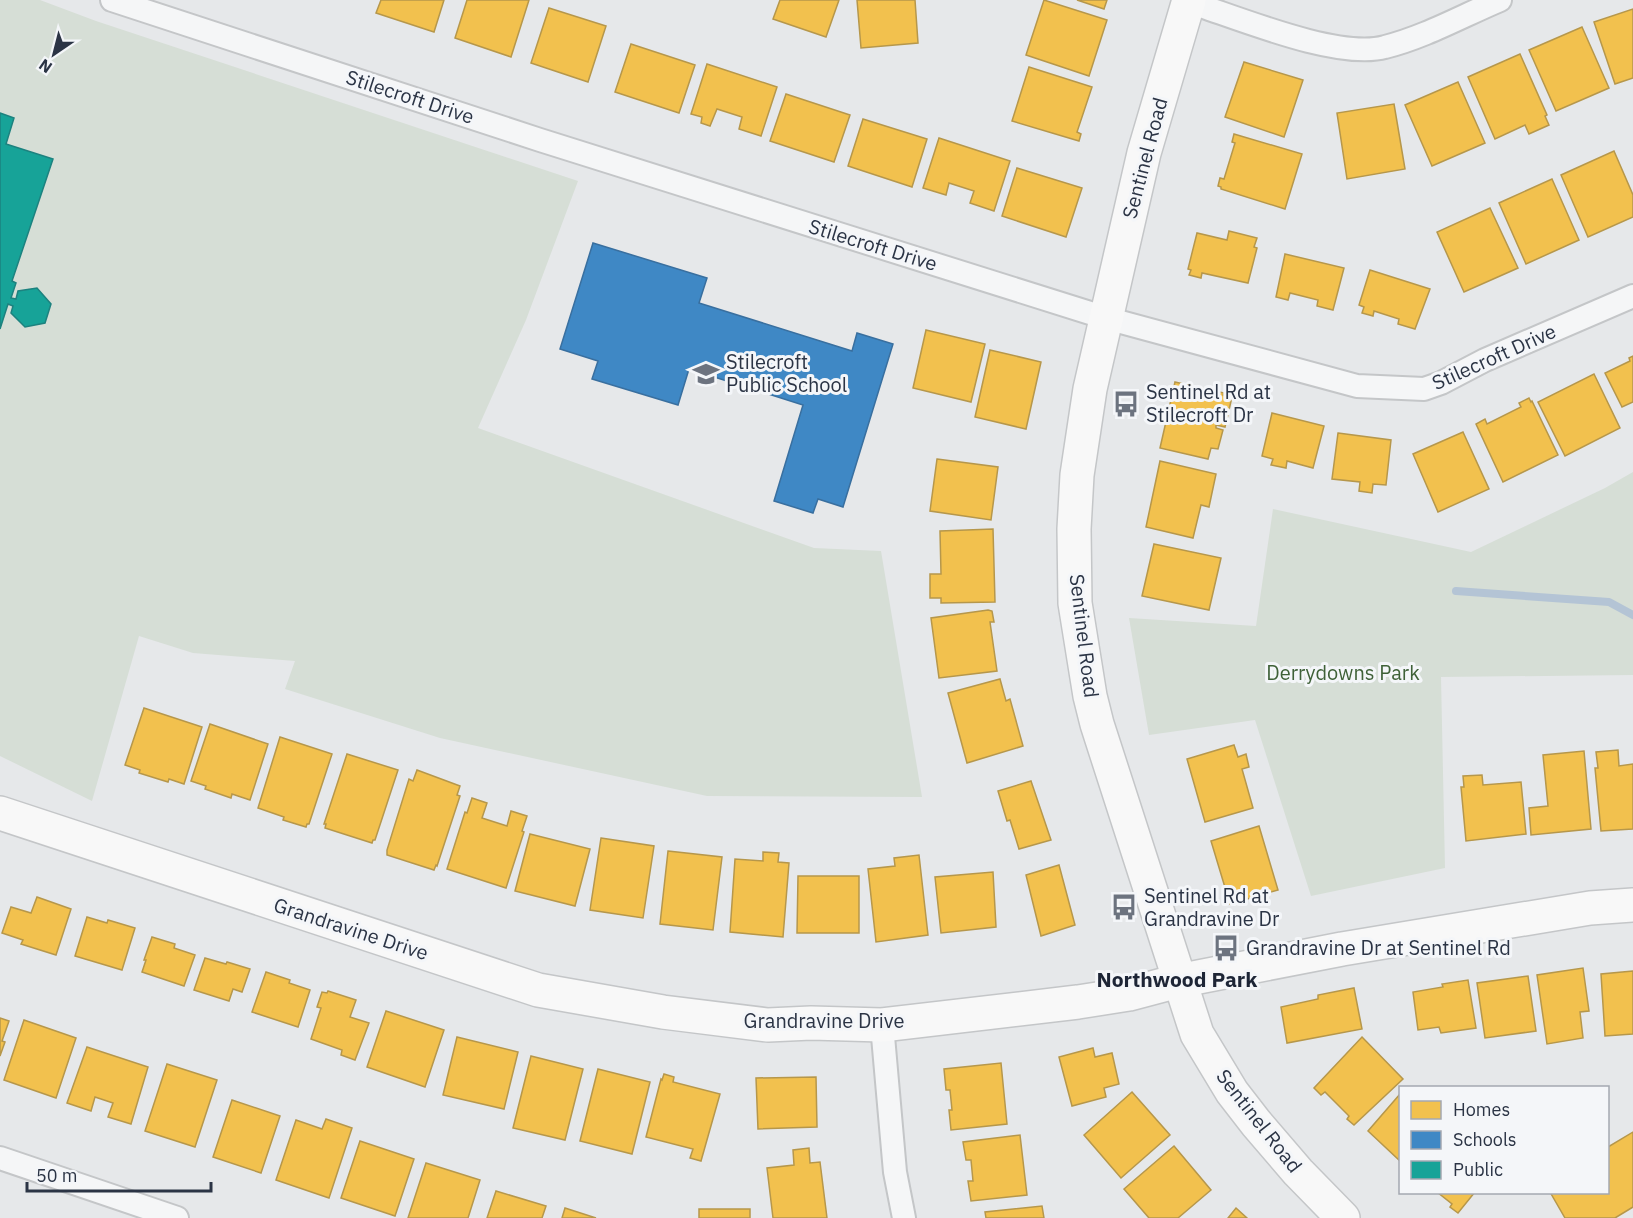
<svg xmlns="http://www.w3.org/2000/svg" width="1633" height="1218" viewBox="0 0 1633 1218" font-family="'IBM Plex Sans',sans-serif">
	<style>
		.green { fill: #d6ded6 }
		.homes { fill: #f2c14e; stroke: #b6974b; stroke-width: 1.5 }
		.schools { fill: #3f88c5; stroke: #396f9f; stroke-width: 1.5 }
		.public { fill: #17a398; stroke: #1d827f; stroke-width: 1.5 }
		.lines { fill: none; stroke-linecap: round; stroke-linejoin: round }
		.stream { stroke: #b4c4d5; stroke-width: 8 }
		.street-casing { stroke: #c4c6c8; stroke-width: 26 }
		.secondary-casing { stroke: #c4c6c8; stroke-width: 36 }
		.street { stroke: #f5f6f7; stroke-width: 22 }
		.secondary { stroke: #f8f8f8; stroke-width: 33 }
		.labels { text-anchor: middle; stroke-width: 6; stroke-linejoin: round; paint-order: stroke }
		.street-label { font-size: 20px; fill: #2b3445; stroke: #f4f6f9 }
		.poi-label { font-size: 20px; fill: #2b3445; stroke: #f4f6f9; text-anchor: start }
		.park-label { font-size: 20px; fill: #3f6138; stroke: #f4f6f9 }
		.neighbourhood-label { font-size: 21px; font-weight: bold; fill: #1d2536; stroke: #f4f6f9 }
	</style>
	<rect width="100%" height="100%" fill="#e6e8ea"/>
	<g class="green">
		<polygon points="0,0 40,0 96,21 578,181 526,320 478,428 814,548 881,551 922,797 707,796 440,738 285,689 295,661 193,653 139,636 92,801 0,756"/>
		<polygon points="1633,472 1633,675 1441,677 1445,868 1311,896 1255,720 1149,735 1129,618 1256,626 1273,509 1471,552 1605,488"/>
	</g>
	<g class="homes">
		<polygon points="381,0 444,0 434,32 376,13"/>
		<polygon points="467,0 529,0 511,57 455,38"/>
		<polygon points="780,0 839,0 826,37 773,19"/>
		<polygon points="857,0 915,0 918,43 861,48"/>
		<polygon points="1044,0 1107,20 1089,76 1026,55"/>
		<polygon points="1077,0 1107,0 1104,9"/>
		<polygon points="549,8 606,26 588,82 531,63"/>
		<polygon points="1633,9 1633,78 1615,84 1594,22"/>
		<polygon points="1582,27 1609,88 1556,111 1529,50"/>
		<polygon points="631,44 695,65 679,113 615,92"/>
		<polygon points="1520,54 1547,115 1545,116 1549,125 1529,134 1525,125 1495,139 1468,77"/>
		<polygon points="1244,62 1303,80 1284,137 1225,117"/>
		<polygon points="707,64 777,87 761,136 739,129 742,117 717,109 710,126 701,123 702,117 691,114"/>
		<polygon points="1029,67 1092,87 1077,132 1081,134 1079,141 1012,121"/>
		<polygon points="1458,82 1485,143 1432,166 1405,105"/>
		<polygon points="786,94 850,115 834,162 770,141"/>
		<polygon points="1394,104 1405,169 1347,179 1337,113"/>
		<polygon points="863,119 927,139 912,187 848,166"/>
		<polygon points="1234,134 1302,154 1285,209 1221,189 1221,187 1218,186 1220,178 1224,179 1235,143 1232,142"/>
		<polygon points="939,138 1010,161 994,211 970,203 974,191 949,183 946,195 923,188"/>
		<polygon points="1614,151 1633,195 1633,217 1588,237 1561,175"/>
		<polygon points="1017,168 1082,188 1066,237 1002,216"/>
		<polygon points="1552,179 1579,240 1526,264 1499,203"/>
		<polygon points="1490,208 1518,268 1464,292 1437,232"/>
		<polygon points="1229,231 1257,238 1254,247 1257,248 1248,283 1202,273 1201,278 1189,275 1191,270 1188,269 1197,233 1227,240"/>
		<polygon points="1285,254 1344,268 1333,310 1317,306 1318,300 1290,293 1288,300 1276,297"/>
		<polygon points="1370,270 1430,289 1415,329 1398,324 1399,319 1374,311 1373,316 1362,313 1364,307 1359,305"/>
		<polygon points="926,330 985,344 971,402 913,388"/>
		<polygon points="990,350 1041,362 1026,429 975,417"/>
		<polygon points="1633,356 1633,402 1622,407 1605,373 1630,361 1629,358"/>
		<polygon points="1594,374 1620,428 1565,456 1538,402"/>
		<polygon points="1175,382 1224,393 1223,395 1232,397 1225,427 1216,425 1216,428 1223,430 1218,449 1211,448 1208,459 1160,448"/>
		<polygon points="1529,398 1531,402 1532,401 1558,455 1503,482 1476,424 1485,419 1487,424 1521,407 1519,403"/>
		<polygon points="1272,413 1324,426 1313,468 1287,461 1286,468 1271,465 1273,459 1262,456"/>
		<polygon points="1463,432 1489,489 1438,512 1413,454"/>
		<polygon points="1338,433 1391,440 1386,485 1373,484 1372,493 1359,491 1360,482 1332,479"/>
		<polygon points="937,459 998,467 991,520 930,511"/>
		<polygon points="1160,461 1216,474 1209,507 1201,505 1193,538 1146,527"/>
		<polygon points="993,529 995,602 941,603 941,598 930,598 930,574 941,574 940,531"/>
		<polygon points="1154,544 1221,558 1209,610 1142,596"/>
		<polygon points="988,610 992,611 994,622 990,622 997,671 939,678 931,618"/>
		<polygon points="1000,679 1006,701 1010,699 1023,746 967,763 948,693"/>
		<polygon points="144,708 202,727 184,784 169,779 168,782 139,773 140,770 125,765"/>
		<polygon points="210,724 268,744 250,800 232,794 231,798 205,789 206,786 191,781"/>
		<polygon points="280,737 332,754 309,824 307,824 306,827 283,820 284,817 258,808"/>
		<polygon points="1234,745 1238,757 1246,754 1249,767 1242,769 1253,808 1205,822 1187,759"/>
		<polygon points="1618,750 1619,766 1633,764 1633,829 1601,831 1595,768 1598,768 1596,752"/>
		<polygon points="1584,751 1591,829 1531,835 1529,808 1548,806 1543,755"/>
		<polygon points="347,754 398,770 375,840 373,840 372,843 325,828 326,824 324,824"/>
		<polygon points="417,770 460,786 457,795 460,796 437,866 436,865 434,870 387,855 387,850 409,779 413,781"/>
		<polygon points="1482,775 1483,785 1521,782 1526,834 1466,841 1461,787 1464,787 1463,776"/>
		<polygon points="1031,781 1051,840 1019,849 1010,820 1007,821 998,791"/>
		<polygon points="472,798 487,803 482,818 507,826 511,811 527,816 522,831 524,832 506,888 447,869 465,812 467,813"/>
		<polygon points="1259,826 1278,890 1230,904 1211,841"/>
		<polygon points="530,834 590,849 575,906 515,891"/>
		<polygon points="601,838 654,846 643,918 590,910"/>
		<polygon points="668,851 722,857 713,930 660,924"/>
		<polygon points="763,852 779,853 778,862 789,863 783,937 730,932 735,859 763,861"/>
		<polygon points="919,855 928,935 876,942 868,869 895,866 894,858"/>
		<polygon points="1059,865 1075,925 1041,936 1026,875"/>
		<polygon points="993,872 996,927 941,933 935,877"/>
		<polygon points="798,876 859,876 859,933 797,933"/>
		<polygon points="37,897 71,909 56,955 21,944 23,940 2,933 11,907 31,913"/>
		<polygon points="87,917 107,923 108,920 135,928 122,970 75,956"/>
		<polygon points="152,937 175,944 174,948 195,955 184,986 142,972 146,960 144,960"/>
		<polygon points="205,958 226,964 227,962 250,969 242,992 233,989 229,1001 194,990"/>
		<polygon points="1583,968 1589,1011 1580,1012 1583,1038 1547,1044 1537,975"/>
		<polygon points="1633,971 1633,1034 1605,1036 1601,974"/>
		<polygon points="266,972 290,980 289,983 310,990 298,1027 252,1012"/>
		<polygon points="1528,976 1536,1031 1485,1038 1477,983"/>
		<polygon points="1468,980 1476,1028 1441,1033 1439,1027 1418,1030 1413,992 1443,987 1442,984"/>
		<polygon points="1354,988 1362,1029 1287,1043 1281,1007 1318,999 1318,995"/>
		<polygon points="328,991 356,1000 350,1017 369,1023 355,1060 341,1055 342,1050 311,1039 321,1008 317,1007 322,992 327,993"/>
		<polygon points="386,1011 444,1030 425,1087 367,1067"/>
		<polygon points="0,1018 9,1021 2,1041 5,1042 0,1056"/>
		<polygon points="24,1020 76,1038 56,1098 4,1080"/>
		<polygon points="457,1037 518,1052 504,1109 443,1095"/>
		<polygon points="1362,1037 1403,1079 1354,1125 1347,1119 1349,1116 1325,1092 1321,1095 1314,1088"/>
		<polygon points="87,1047 148,1067 131,1124 108,1117 113,1103 95,1097 91,1111 67,1103"/>
		<polygon points="1093,1048 1095,1057 1112,1053 1119,1084 1104,1088 1106,1097 1072,1106 1059,1057"/>
		<polygon points="531,1056 583,1069 565,1140 513,1128"/>
		<polygon points="1001,1063 1007,1124 951,1130 949,1110 952,1110 950,1090 946,1090 944,1069"/>
		<polygon points="167,1064 217,1080 195,1147 145,1131"/>
		<polygon points="598,1069 650,1082 632,1154 580,1141"/>
		<polygon points="664,1074 674,1077 673,1082 720,1094 701,1161 690,1158 693,1149 646,1137 661,1079 662,1080"/>
		<polygon points="816,1077 817,1127 758,1129 756,1078"/>
		<polygon points="1132,1092 1170,1135 1121,1178 1084,1135"/>
		<polygon points="1400,1094 1400,1161 1368,1131"/>
		<polygon points="232,1100 280,1116 261,1173 213,1157"/>
		<polygon points="326,1119 352,1128 329,1198 276,1180 296,1120 322,1129"/>
		<polygon points="1633,1132 1633,1207 1615,1218 1565,1218 1550,1192 1608,1192 1608,1147"/>
		<polygon points="1020,1135 1027,1195 971,1201 968,1181 973,1181 971,1160 966,1160 963,1142"/>
		<polygon points="360,1141 414,1159 395,1216 341,1198"/>
		<polygon points="1174,1146 1211,1190 1178,1218 1149,1218 1124,1189"/>
		<polygon points="809,1148 810,1163 820,1162 827,1218 773,1218 767,1168 794,1165 793,1150"/>
		<polygon points="426,1163 480,1180 468,1218 408,1218"/>
		<polygon points="496,1191 546,1206 542,1218 487,1218"/>
		<polygon points="1437,1192 1475,1192 1458,1213 1450,1207 1452,1204"/>
		<polygon points="1042,1206 1044,1218 986,1218 985,1212"/>
		<polygon points="565,1208 596,1218 562,1218"/>
		<polygon points="1236,1208 1247,1218 1228,1218"/>
		<rect x="699" y="1209" width="51" height="9"/>
	</g>
	<polygon class="schools" points="593,243 707,278 699,303 852,351 857,333 893,344 843,507 818,499 813,513 774,501 803,405 689,369 678,405 592,379 598,361 560,349"/>
	<polygon class="public" points="0,113 14,118 6,144 53,159 12,281 16,283 11,298 16,299 18,291 37,288 51,304 45,323 25,327 11,313 13,306 8,304 0,329"/>
	<g class="lines">
		<polyline class="stream" points="1456,591 1609,602 1633,615"/>
		<g class="street-casing">
			<g id="street">
				<polyline points="112,0 540,140 1106,318 1357,386 1424,389 1441,383 1485,360 1633,296"/>
				<path d="M1189 2C1236 17 1338 60 1385 47 1425 37 1462 16 1500 0"/>
				<polyline points="882,1025 895,1172 904,1218"/>
				<polyline points="0,1158 177,1218"/>
			</g>
		</g>
		<g class="secondary-casing">
			<g id="secondary">
				<polyline points="1189,0 1144,153 1090,389 1077,475 1074,529 1075,603 1090,696 1097,724 1197,1034 1232,1092 1256,1123 1298,1172 1343,1218"/>
				<polyline points="0,813 538,990 663,1012 768,1025 811,1023 882,1025 1078,1002 1129,994 1178,981 1342,949 1590,908 1633,905"/>
			</g>
		</g>
		<use href="#street" class="street"/>
		<use href="#secondary" class="secondary"/>
	</g>
	<defs>
		<g id="school-bare" transform="scale(2.07)"><path d="M0-5L7-2L0 1L-7-2ZM-4 1L0 2.5L4 1V4Q0 6-4 4Z" fill="#6c737f" stroke="#f4f6f9" stroke-width="2.5" paint-order="stroke"/></g>
		<g id="bus-bare" transform="scale(2.07)"><path d="M-5-6H5V4H4V6H2V4H-2V6H-4V4H-5ZM-3.5-4V0h7V-4ZM-3.5 1.2v1.5H-2V1.2ZM2 1.2v1.5H3.5V1.2Z" fill="#6c737f" stroke="#f4f6f9" stroke-width="2.5" paint-order="stroke"/></g>
	</defs>
	<g fill-rule="evenodd">
		<use href="#school-bare" x="706" y="374"/>
		<use href="#bus-bare" x="1126" y="404"/>
		<use href="#bus-bare" x="1124" y="907"/>
		<use href="#bus-bare" x="1226" y="948"/>
	</g>
	<g class="labels">
		<g class="street-label">
			<text transform="translate(410 97) rotate(18)" y="7">Stilecroft Drive</text>
			<text transform="translate(1145 158) rotate(-75)" y="7">Sentinel Road</text>
			<text transform="translate(873 245) rotate(17)" y="7">Stilecroft Drive</text>
			<text transform="translate(1494 357) rotate(-24)" y="7">Stilecroft Drive</text>
			<text transform="translate(1084 636) rotate(83)" y="7">Sentinel Road</text>
			<text transform="translate(351 929) rotate(18)" y="7">Grandravine Drive</text>
			<text x="824" y="1028">Grandravine Drive</text>
			<text transform="translate(1259 1121) rotate(52)" y="7">Sentinel Road</text>
		</g>
		<g class="poi-label">
			<text x="726" y="369">Stilecroft<tspan x="726" dy="23">Public School</tspan></text>
			<text x="1146" y="399">Sentinel Rd at<tspan x="1146" dy="23">Stilecroft Dr</tspan></text>
			<text x="1144" y="903">Sentinel Rd at<tspan x="1144" dy="23">Grandravine Dr</tspan></text>
			<text x="1246" y="955">Grandravine Dr at Sentinel Rd</text>
		</g>
		<g class="park-label">
			<text x="1343" y="680">Derrydowns Park</text>
		</g>
		<g class="neighbourhood-label">
			<text x="1177" y="987">Northwood Park</text>
		</g>
	</g>
	<rect x="1399" y="1086" width="210" height="108" fill="#f4f6f9" stroke="#a4a8b1" stroke-width="1.5"/>
	<rect x="1411" y="1101" width="30" height="18" fill="#f2c14e" stroke="#a4a8b1" stroke-width="1.5"/>
	<text x="1453" y="1116" font-size="18" fill="#2b3445">Homes</text>
	<rect x="1411" y="1131" width="30" height="18" fill="#3f88c5" stroke="#a4a8b1" stroke-width="1.5"/>
	<text x="1453" y="1146" font-size="18" fill="#2b3445">Schools</text>
	<rect x="1411" y="1161" width="30" height="18" fill="#17a398" stroke="#a4a8b1" stroke-width="1.5"/>
	<text x="1453" y="1176" font-size="18" fill="#2b3445">Public</text>
	<g transform="translate(54 54) rotate(215)" stroke="#f4f6f9" stroke-width="4.5" paint-order="stroke">
	<path d="M0-4.5L10 22L0 15L-10 22Z" fill="#2b3445"/>
	<text y="-9" font-size="16" font-weight="bold" text-anchor="middle" fill="#2b3445">N</text>
	</g>
	<path d="M27 1182v9h184v-9" fill="none" stroke="#2b3445" stroke-width="3"/>
	<text x="36" y="1182" font-size="18" fill="#2b3445" stroke="#f4f6f9" stroke-width="4.5" paint-order="stroke">50 m</text>
</svg>
